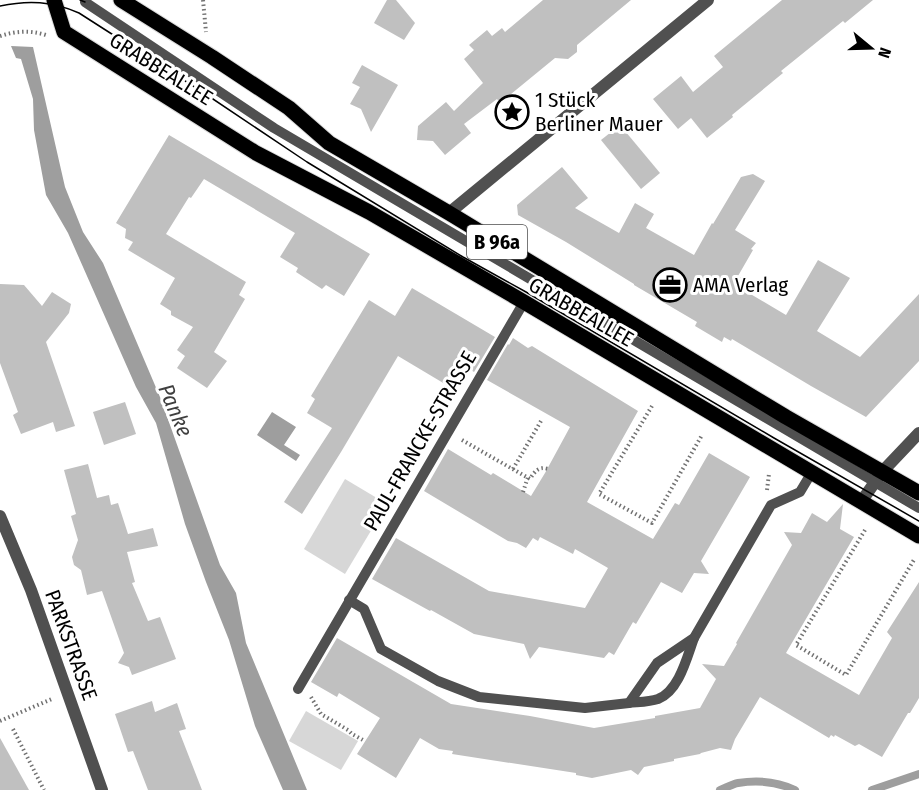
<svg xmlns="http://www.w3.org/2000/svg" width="919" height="790" viewBox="0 0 919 790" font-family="'Fira Sans Condensed',sans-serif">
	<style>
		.green { fill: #d7d7d7 }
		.water { fill: #9e9e9e }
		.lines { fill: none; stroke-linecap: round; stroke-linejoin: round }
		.stream { stroke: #9e9e9e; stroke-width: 8 }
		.building { fill: #c0c0c0 }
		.primary-casing { stroke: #dbdbdb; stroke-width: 17 }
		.path { stroke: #727272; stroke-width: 4; stroke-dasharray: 1.5 3; stroke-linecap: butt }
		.service { stroke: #505050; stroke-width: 10 }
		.minor { stroke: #505050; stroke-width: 12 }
		.primary { stroke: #000; stroke-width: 15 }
		.tram { stroke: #000; stroke-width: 1.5 }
		.labels { text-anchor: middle; stroke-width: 6; stroke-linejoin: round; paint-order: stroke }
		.shield { fill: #fff; stroke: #4c4c4c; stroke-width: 1.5 }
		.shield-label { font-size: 20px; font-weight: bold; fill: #000 }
		.street-label { font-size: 21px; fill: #000; stroke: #fff }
		.poi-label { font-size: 21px; fill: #000; stroke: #fff; text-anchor: start }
		.water-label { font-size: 22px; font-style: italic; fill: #3f3f3f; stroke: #fff }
	</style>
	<rect width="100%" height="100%" fill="#fff"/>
	<g class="green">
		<polygon points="345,479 387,504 345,574 304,549"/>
		<polygon points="306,711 358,741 341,770 289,741"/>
	</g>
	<g class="water">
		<polygon points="11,46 33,47 65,187 83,232 103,263 160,397 220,565 236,593 246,643 307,790 283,790 255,726 229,640 206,582 185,524 156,423 136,387 68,233 46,195 34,130 33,99 21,59 16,58"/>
		<polygon points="272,412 296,427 284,445 300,455 296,461 257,435"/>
	</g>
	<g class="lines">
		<g class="stream">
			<path d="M720 790C726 788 732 784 738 783 757 780 778 782 795 790"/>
			<polyline points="872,790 919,774"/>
		</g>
	</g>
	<g class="building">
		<polygon points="387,0 396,0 415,23 404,40 374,23"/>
		<polygon points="543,0 631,0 577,45 577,52 568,59 555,58 500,103 497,99 464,124 471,133 445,155 433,141 417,140 418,126 446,102 454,111 483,83 464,59 474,50 469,45 487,30 492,36 502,28 505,32"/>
		<polygon points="782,0 873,0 845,23 843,21 781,71 783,73 732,115 733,117 707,138 691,118 678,129 653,99 681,76 693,92 723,67 714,56"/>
		<polygon points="362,65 398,85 371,132 361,109 350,104 360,87 352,83"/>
		<polygon points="620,125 660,173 641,189 601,140"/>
		<polygon points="169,135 370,254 344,296 326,285 322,289 296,272 298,268 280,257 295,233 204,179 191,198 189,197 166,234 246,282 239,295 245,299 214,352 227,361 207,388 177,368 185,356 177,350 193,327 171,315 171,311 160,304 175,278 128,250 133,242 125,238 126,229 116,223"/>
		<polygon points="562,167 588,198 575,208 619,233 635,203 654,214 646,228 694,255 712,223 713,224 741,177 753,174 765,181 735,230 756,243 751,249 753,250 738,276 746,281 742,289 786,315 818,260 850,278 817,331 860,357 919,294 919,361 866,417 811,386 732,339 731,341 724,337 722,342 695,326 697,322 634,285 634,284 566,242 518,215 517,205"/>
		<polygon points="0,284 24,285 42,306 52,292 71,304 69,313 46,342 75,426 56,432 53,422 21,434 13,415 18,412 0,363"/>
		<polygon points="412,288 495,337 474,372 468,368 455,390 398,356 341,452 302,514 284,502 332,428 307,413 315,399 311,396 369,300 395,316"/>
		<polygon points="513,338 528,348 532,346 638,411 587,502 653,539 675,503 679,505 709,453 750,477 701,561 709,574 694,573 682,593 661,582 636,624 633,622 614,655 609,652 604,658 539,647 530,659 524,644 474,634 431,610 430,611 372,579 396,538 489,591 585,608 608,568 575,549 573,554 540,537 538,541 533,538 526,548 517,543 508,541 424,491 448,449 491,475 493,473 531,496 545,473 570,427 487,380 508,344 509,345"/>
		<polygon points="125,402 136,434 104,445 93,412"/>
		<polygon points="88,464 97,498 109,495 111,505 118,503 128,534 153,528 158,546 127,552 135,582 132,583 148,621 160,617 176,659 132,675 129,667 118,663 124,653 102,591 87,595 81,570 74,565 72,557 78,540 71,516 76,514 64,470"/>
		<polygon points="843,504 840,529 854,537 786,653 859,695 892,638 887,632 919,582 919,698 910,713 908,713 882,757 859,744 855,746 835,735 834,737 831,735 829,738 760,697 735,739 731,750 720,748 701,753 700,754 674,759 674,761 644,767 638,775 631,770 592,778 576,775 576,773 452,754 453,751 439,749 420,738 396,778 357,754 380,718 339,693 337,697 311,682 337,638 451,704 530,716 594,728 655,718 655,716 700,708 716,679 702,664 724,666 737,644 736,643 792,545 784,532 801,533 812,513 827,522"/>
		<polygon points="152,701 155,712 177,703 186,729 179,731 202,790 148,790 133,751 128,752 115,714"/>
		<polygon points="0,738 29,790 0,790"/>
	</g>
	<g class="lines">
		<g class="primary-casing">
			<g id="primary">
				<polyline points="54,0 64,32 256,153 369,212 524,302 919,536"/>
				<polyline points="121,0 212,57 289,108 329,143 449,213 786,417 919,493"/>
			</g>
		</g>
		<g class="path">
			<polyline points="203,0 206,32"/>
			<path d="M0 36C16 31 30 30 46 35"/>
			<polyline points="652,406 599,494 652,523 702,435"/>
			<path d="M462 440 530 479C535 471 539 466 548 469"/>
			<polyline points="513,469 541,421"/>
			<polyline points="767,490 769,474"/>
			<polyline points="523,492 528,477"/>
			<polyline points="865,530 796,645 846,675 915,558"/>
			<polyline points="311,697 321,714 348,730 352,734 363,740"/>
			<polyline points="0,721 52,699"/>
			<polyline points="13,729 44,790"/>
		</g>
		<g class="service">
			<polyline points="85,2 274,128 919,508"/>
			<polyline points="349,600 364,609 381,649 438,681 479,697 585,708 629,703 657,663 694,638 771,505 800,492 812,472"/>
			<polyline points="298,689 524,302"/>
			<path d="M629 703C638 702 649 702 658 699 679 691 687 657 694 638"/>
		</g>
		<g class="minor">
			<polyline points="449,213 708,0"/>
			<polyline points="861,502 882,472 919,433"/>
			<polyline points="0,516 31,590 102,790"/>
		</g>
		<use href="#primary" class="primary"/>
		<g class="tram">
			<polyline points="80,0 85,2"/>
			<path d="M0 6C28 0 52 1 79 13L207 95 307 162 463 257 526 292 774 438 919 521"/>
		</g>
	</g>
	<defs>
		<g id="sight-ring" transform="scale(1.725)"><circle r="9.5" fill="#fff" stroke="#000" stroke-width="1.5"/><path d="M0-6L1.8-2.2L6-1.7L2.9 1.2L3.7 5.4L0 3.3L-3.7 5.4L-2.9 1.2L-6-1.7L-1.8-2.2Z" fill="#000"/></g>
		<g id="office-ring" transform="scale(1.725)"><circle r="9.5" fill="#fff" stroke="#000" stroke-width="1.5"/><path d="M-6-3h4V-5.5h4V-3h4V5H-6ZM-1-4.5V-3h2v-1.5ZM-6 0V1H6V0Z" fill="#000"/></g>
	</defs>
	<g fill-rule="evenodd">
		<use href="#sight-ring" x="512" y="112"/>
		<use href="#office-ring" x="670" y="285"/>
	</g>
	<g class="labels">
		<rect class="shield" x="467" y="225" width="60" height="34" rx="4.5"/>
		<g class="shield-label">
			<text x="497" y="249">B 96a</text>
		</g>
		<g class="street-label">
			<text transform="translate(161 69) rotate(32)" y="7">GRABBEALLEE</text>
			<text transform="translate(581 312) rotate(30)" y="7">GRABBEALLEE</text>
			<text transform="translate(420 441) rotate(-60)" y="7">PAUL-FRANCKE-STRASSE</text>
			<text transform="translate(71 645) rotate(70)" y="7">PARKSTRASSE</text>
		</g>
		<g class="poi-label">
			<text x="535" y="107">1 Stück<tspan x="535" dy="24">Berliner Mauer</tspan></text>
			<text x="693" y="292">AMA Verlag</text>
		</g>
		<g class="water-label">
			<text transform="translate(176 410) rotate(67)" y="8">Panke</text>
		</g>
	</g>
	<g transform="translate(871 48) rotate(109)" stroke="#ffffff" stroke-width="4.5" paint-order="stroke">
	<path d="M0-4.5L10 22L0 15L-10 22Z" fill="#000000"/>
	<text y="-9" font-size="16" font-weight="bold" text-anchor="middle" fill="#000000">N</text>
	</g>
</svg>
